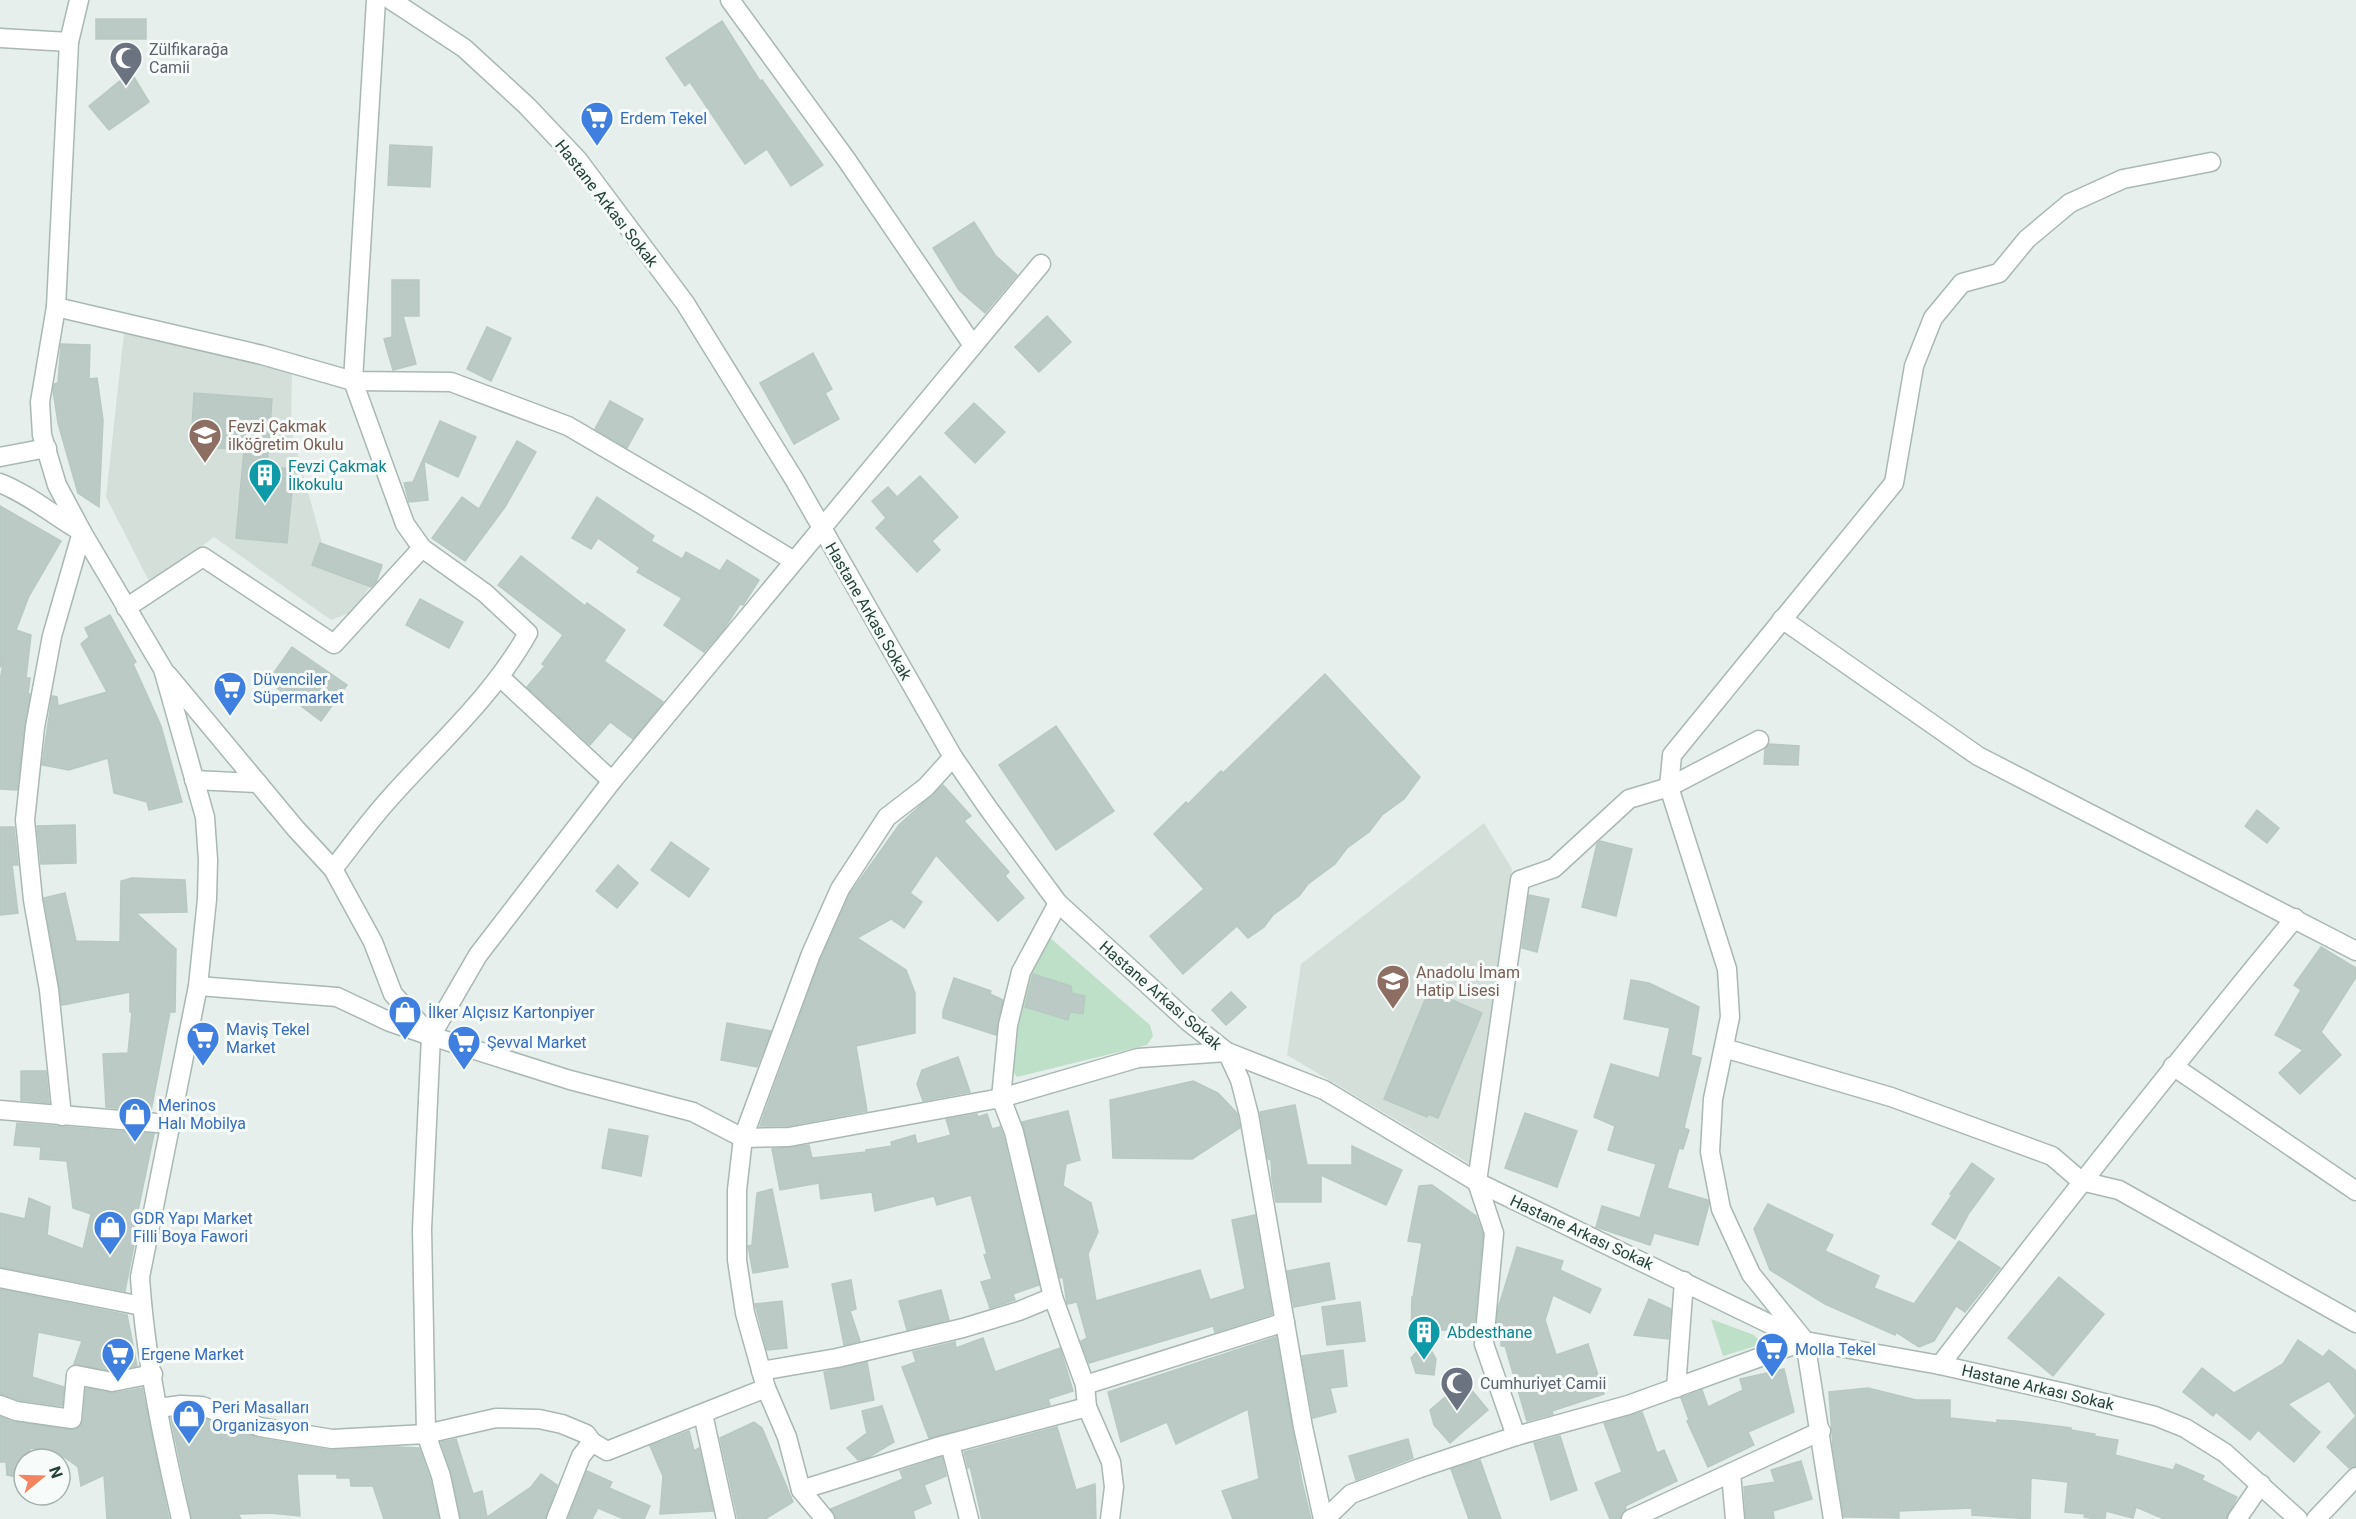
<svg xmlns="http://www.w3.org/2000/svg" width="2356" height="1519" viewBox="0 0 2356 1519" font-family="Roboto,sans-serif">
	<style>
		.built { fill: #d4dfda }
		.green { fill: #bfe0c8 }
		.building { fill: #bbcac4; stroke: #b8c9c2; stroke-width: 1.5 }
		.lines { fill: none; stroke-linecap: round; stroke-linejoin: round }
		.minor-casing { stroke: #a8b8b2; stroke-width: 21 }
		.minor { stroke: #fff; stroke-width: 18 }
		.labels { text-anchor: middle; stroke-width: 6; stroke-linejoin: round; paint-order: stroke }
		.worship-label { font-size: 16px; fill: #5b616d; stroke: #f7fbf9; text-anchor: start }
		.shop-label { font-size: 16px; fill: #366cbe; stroke: #f7fbf9; text-anchor: start }
		.street-label { font-size: 16px; fill: #24423a; stroke: #f7fbf9 }
		.education-label { font-size: 16px; fill: #785e54; stroke: #f7fbf9; text-anchor: start }
		.culture-label { font-size: 16px; fill: #0d838f; stroke: #f7fbf9; text-anchor: start }
	</style>
	<rect width="100%" height="100%" fill="#e6efeb"/>
	<g class="built">
		<polygon points="124,333 292,368 291,430 324,550 383,568 352,612 331,620 214,537 151,585 106,497"/>
		<polygon points="1484,823 1512,869 1470,1164 1287,1055 1301,964"/>
	</g>
	<g class="green">
		<polygon points="1048,936 1150,1025 1153,1036 1147,1045 1017,1077 1013,1072 1020,1010 1031,973"/>
		<polygon points="1711,1319 1754,1335 1758,1339 1756,1346 1723,1356"/>
	</g>
	<g class="building">
		<rect x="96" y="19" width="50" height="20"/>
		<polygon points="722,21 760,81 762,80 823,165 791,186 767,149 745,164 690,82 685,86 666,58"/>
		<polygon points="131,72 149,102 109,130 89,106"/>
		<polygon points="390,145 432,147 430,187 388,185"/>
		<polygon points="974,222 995,255 1017,275 985,313 959,290 933,248"/>
		<polygon points="392,280 419,280 419,316 403,316 416,364 393,370 384,339 392,337"/>
		<polygon points="1047,316 1071,342 1039,372 1015,347"/>
		<polygon points="487,327 511,338 491,381 467,369"/>
		<polygon points="61,344 90,345 89,379 97,378 103,420 99,507 78,493 58,423 53,390 54,384 58,383"/>
		<polygon points="813,353 832,389 825,393 839,419 794,444 760,383"/>
		<polygon points="194,393 272,399 267,467 294,469 287,543 236,538 244,450 191,446"/>
		<polygon points="610,401 643,419 627,448 595,429"/>
		<polygon points="974,403 1005,432 975,463 945,433"/>
		<polygon points="440,421 476,437 458,477 424,461 428,500 409,502 404,483 413,482"/>
		<polygon points="517,441 536,452 505,507 465,561 432,538 462,497 479,509"/>
		<polygon points="920,476 958,517 932,541 940,550 917,572 876,528 886,518 872,501 888,487 897,497"/>
		<polygon points="597,497 654,536 651,541 682,559 686,552 720,571 727,560 759,580 743,605 740,604 724,629 704,652 664,625 682,598 637,572 640,568 598,538 591,549 572,538"/>
		<polygon points="0,506 61,541 29,596 16,630 31,635 26,678 30,678 28,694 30,694 17,790 0,789 0,681 3,663 0,667"/>
		<polygon points="320,543 382,565 376,582 371,587 312,565"/>
		<polygon points="521,556 585,606 587,603 625,630 604,661 663,702 633,739 610,722 590,745 527,687 545,666 542,664 563,635 498,585"/>
		<polygon points="420,599 463,622 449,648 406,625"/>
		<polygon points="110,615 136,662 133,664 161,726 182,802 149,810 147,802 114,793 108,758 69,770 42,765 52,696 57,697 58,706 107,692 81,644 89,637 85,628"/>
		<polygon points="292,647 347,685 321,721 268,681"/>
		<polygon points="1325,674 1420,777 1404,799 1382,815 1369,832 1347,848 1335,864 1308,884 1299,896 1273,915 1264,927 1248,938 1237,926 1183,974 1150,936 1204,889 1154,834 1186,802 1188,804 1221,771 1223,773"/>
		<polygon points="1056,726 1114,811 1056,850 999,765"/>
		<polygon points="1769,744 1799,746 1798,765 1764,764 1765,749"/>
		<polygon points="943,785 971,816 964,821 1009,872 1005,876 1024,898 998,921 936,855 910,893 922,902 904,928 891,919 857,938 906,970 915,993 915,1033 856,1046 867,1111 788,1126 760,1126 821,958 850,894 899,825"/>
		<polygon points="2257,810 2279,828 2267,843 2245,826"/>
		<polygon points="75,825 76,863 41,864 37,826"/>
		<polygon points="0,827 14,827 18,865 12,865 18,913 0,915"/>
		<polygon points="1600,841 1632,849 1616,916 1582,907 1597,844"/>
		<polygon points="671,842 709,869 689,897 651,870"/>
		<polygon points="618,865 638,883 617,908 596,891"/>
		<polygon points="132,878 185,880 187,912 136,913 176,949 175,1012 170,1012 151,1111 106,1107 103,1054 128,1053 132,1012 130,1012 130,992 62,1005 44,898 65,893 76,941 120,942 121,881"/>
		<polygon points="1529,895 1549,899 1537,952 1522,948"/>
		<polygon points="2321,947 2356,968 2356,977 2321,1032 2341,1055 2300,1094 2279,1073 2303,1050 2275,1035 2301,990 2294,985"/>
		<polygon points="1033,974 1071,986 1072,993 1085,996 1083,1014 1070,1012 1068,1020 1025,1007"/>
		<polygon points="954,978 991,991 990,994 1003,1000 996,1035 943,1018 943,1011"/>
		<polygon points="1631,980 1649,983 1699,1007 1691,1055 1701,1058 1684,1128 1689,1130 1683,1149 1679,1148 1667,1188 1708,1200 1709,1204 1698,1245 1654,1233 1650,1245 1596,1227 1602,1206 1640,1218 1656,1164 1608,1150 1615,1126 1594,1117 1611,1064 1659,1078 1670,1028 1624,1019"/>
		<polygon points="1429,990 1482,1013 1438,1118 1428,1114 1427,1117 1384,1099"/>
		<polygon points="1231,992 1246,1007 1226,1025 1212,1010"/>
		<polygon points="727,1023 771,1031 757,1067 721,1060"/>
		<polygon points="958,1057 970,1092 923,1101 917,1084 922,1070"/>
		<polygon points="21,1071 46,1071 49,1103 21,1100"/>
		<polygon points="1193,1081 1218,1093 1237,1113 1240,1128 1192,1159 1113,1158 1110,1100"/>
		<polygon points="1295,1105 1307,1165 1352,1165 1352,1146 1402,1170 1386,1205 1321,1175 1321,1202 1276,1202 1272,1179 1271,1160 1268,1159 1260,1112"/>
		<polygon points="1068,1111 1080,1160 1066,1164 1063,1186 1091,1203 1098,1232 1088,1254 1096,1301 1200,1270 1210,1300 1245,1289 1232,1220 1255,1215 1272,1314 1215,1332 1213,1326 1089,1363 1081,1341 1087,1338 1077,1302 1067,1304 1063,1277 1060,1278 1022,1122"/>
		<polygon points="1525,1113 1577,1131 1557,1187 1505,1168"/>
		<polygon points="977,1114 978,1117 987,1114 992,1129 1000,1127 1003,1135 1039,1285 1013,1294 1015,1300 990,1308 981,1282 992,1279 984,1255 987,1254 971,1195 937,1205 934,1196 875,1211 872,1192 821,1199 819,1183 780,1190 772,1149 809,1145 812,1158 866,1152 866,1150 892,1146 891,1142 915,1135 917,1144 951,1135 946,1119"/>
		<polygon points="17,1123 154,1134 131,1244 134,1245 125,1291 0,1267 0,1213 25,1219 29,1198 50,1207 47,1235 83,1249 91,1214 73,1208 67,1161 40,1159 41,1147 14,1145"/>
		<polygon points="609,1129 648,1136 641,1176 602,1168"/>
		<polygon points="1972,1163 1994,1179 1969,1213 1955,1239 1932,1224 1952,1195 1950,1194"/>
		<polygon points="1432,1185 1476,1216 1483,1234 1474,1331 1411,1329 1412,1297 1413,1297 1422,1243 1408,1241 1419,1186"/>
		<polygon points="772,1189 788,1267 753,1273 748,1246 752,1245 757,1193"/>
		<polygon points="1768,1204 1833,1235 1825,1251 1879,1276 1874,1288 1914,1304 1959,1241 2000,1268 1965,1312 1956,1306 1934,1341 1919,1347 1896,1332 1895,1335 1825,1304 1770,1270 1754,1229"/>
		<polygon points="1517,1247 1563,1261 1560,1270 1601,1289 1590,1313 1553,1295 1545,1320 1556,1355 1588,1344 1604,1394 1552,1411 1553,1414 1527,1421 1505,1346 1501,1346 1501,1331 1496,1331 1498,1309"/>
		<polygon points="1329,1263 1335,1299 1294,1307 1287,1271"/>
		<polygon points="2059,1277 2104,1314 2053,1376 2008,1338"/>
		<polygon points="851,1280 856,1309 850,1311 860,1341 844,1345 832,1284"/>
		<polygon points="0,1289 127,1315 137,1366 112,1371 74,1364 82,1341 38,1332 32,1377 64,1387 62,1406 19,1400 0,1394"/>
		<polygon points="941,1290 949,1320 907,1330 899,1301"/>
		<polygon points="1649,1299 1671,1309 1668,1339 1634,1335"/>
		<polygon points="782,1301 787,1348 767,1350 755,1304"/>
		<polygon points="1360,1302 1365,1341 1327,1345 1322,1307"/>
		<polygon points="1276,1337 1302,1482 1311,1519 1233,1519 1222,1491 1259,1479 1248,1409 1176,1444 1167,1422 1121,1442 1108,1392"/>
		<polygon points="983,1338 995,1372 1060,1348 1073,1391 1048,1399 1050,1405 929,1438 902,1367 916,1362 913,1352 955,1342 956,1348"/>
		<polygon points="2298,1340 2323,1357 2329,1350 2356,1371 2356,1416 2329,1381 2288,1404 2320,1432 2294,1462 2258,1430 2250,1440 2216,1412 2213,1416 2183,1392 2202,1368 2234,1393 2283,1364"/>
		<polygon points="1426,1342 1436,1359 1434,1375 1416,1373 1411,1358"/>
		<polygon points="1343,1350 1347,1386 1330,1388 1336,1412 1313,1418 1302,1356"/>
		<polygon points="867,1362 874,1400 831,1409 824,1372"/>
		<polygon points="1784,1369 1794,1412 1748,1432 1754,1445 1708,1467 1687,1421 1689,1420 1681,1398 1702,1390 1708,1407 1743,1390 1740,1379"/>
		<polygon points="1464,1381 1488,1410 1450,1443 1434,1425 1430,1410"/>
		<polygon points="86,1388 114,1393 142,1388 169,1519 107,1519 104,1475 81,1486 78,1467 57,1452 30,1448 29,1459 24,1459 24,1478 7,1475 6,1462 0,1462 0,1417 14,1422 76,1430 83,1421"/>
		<polygon points="1868,1388 1916,1400 1950,1400 1950,1418 1997,1423 1997,1420 2016,1421 2071,1428 2071,1430 2095,1434 2094,1436 2118,1440 2115,1455 2173,1470 2176,1464 2204,1476 2202,1480 2237,1497 2226,1519 2164,1519 2136,1507 2133,1518 2106,1511 2105,1519 2095,1519 2084,1517 2085,1514 2065,1512 2068,1482 2031,1478 2030,1519 1972,1515 1972,1508 1899,1511 1899,1518 1844,1517 1833,1448 1829,1392"/>
		<polygon points="882,1406 894,1442 869,1457 858,1460 847,1448 867,1433 862,1411"/>
		<polygon points="1642,1412 1657,1453 1664,1450 1677,1481 1625,1506 1626,1509 1620,1519 1610,1519 1595,1483 1622,1472 1604,1423"/>
		<polygon points="181,1416 200,1417 258,1438 330,1450 396,1447 419,1448 430,1479 439,1519 384,1519 373,1486 351,1486 350,1478 337,1478 337,1474 297,1474 300,1516 270,1513 238,1514 241,1519 192,1519 171,1418"/>
		<polygon points="2356,1416 2356,1466 2349,1468 2327,1447"/>
		<polygon points="754,1422 762,1428 793,1502 765,1519 738,1519 720,1438"/>
		<polygon points="1057,1427 1076,1490 1095,1484 1096,1519 982,1519 970,1466 968,1468 964,1452"/>
		<polygon points="689,1431 694,1451 699,1448 713,1511 660,1514 663,1476 650,1446"/>
		<polygon points="1560,1436 1577,1490 1551,1500 1534,1443"/>
		<polygon points="456,1439 473,1494 482,1491 487,1517 531,1487 541,1474 557,1485 545,1519 461,1519 452,1474 441,1442"/>
		<polygon points="1408,1439 1413,1458 1356,1480 1349,1456"/>
		<polygon points="942,1457 946,1476 924,1485 931,1503 913,1511 915,1519 836,1519 831,1509 903,1479 900,1471"/>
		<polygon points="1480,1460 1501,1519 1469,1519 1451,1469"/>
		<polygon points="1801,1461 1812,1499 1773,1511 1774,1519 1746,1519 1744,1487 1775,1482 1771,1470"/>
		<polygon points="587,1471 612,1482 609,1488 650,1506 644,1519 624,1519 598,1508 592,1519 568,1519"/>
	</g>
	<g class="lines">
		<g class="minor-casing">
			<g id="minor">
				<path d="M79 0 69 42 56 307 40 402 42 435 57 485 82 532 163 669 205 817 208 860 207 899 198 986 140 1277C145 1357 163 1441 181 1519"/>
				<polyline points="391,0 464,48 527,106 578,160 685,303 794,479 953,757 988,808 1058,903 1190,1023 1227,1052 1324,1090 1477,1182 1805,1341 1940,1365 2065,1393 2155,1416 2185,1428 2225,1453 2298,1519"/>
				<polyline points="730,0 846,159 972,344"/>
				<polyline points="0,38 69,42"/>
				<polyline points="56,307 262,355 353,381 451,382 568,426 699,503 794,561"/>
				<polyline points="0,457 47,448"/>
				<path d="M0 483C30 495 54 516 82 532L52 636 35 727 25 820 33 900 49 990 62 1116"/>
				<polyline points="126,608 203,557 334,644 422,548"/>
				<polyline points="1782,619 1978,756 2356,951"/>
				<polyline points="167,674 296,829 333,869 373,942 393,994 430,1035"/>
				<polyline points="500,677 612,781"/>
				<polyline points="194,780 258,783"/>
				<path d="M333 869C352 845 370 820 390 798 438 744 493 696 528 633L485 593 422 548 405 524 353 381 376 0"/>
				<polyline points="1058,903 1021,972 1008,1025 1001,1098 1014,1132 1053,1297 1085,1385 1087,1407 1111,1462 1114,1487 1110,1519"/>
				<polyline points="198,986 337,997 390,1022 431,1036 570,1080 693,1112 743,1138 789,1137 1001,1098 1138,1058 1227,1052 1240,1080 1249,1115 1303,1427 1323,1519"/>
				<polyline points="1724,1048 1891,1097 2052,1156 2081,1181 2119,1190 2356,1323"/>
				<polyline points="2173,1066 2356,1191"/>
				<polyline points="0,1110 169,1124"/>
				<polyline points="0,1278 142,1306"/>
				<path d="M1940 1365C2056 1214 2174 1065 2295 918"/>
				<polyline points="761,1371 837,1358 963,1328 1019,1311 1053,1297"/>
				<polyline points="1085,1385 1285,1322"/>
				<polyline points="1676,1388 1684,1281"/>
				<polyline points="0,1405 16,1411 72,1419 76,1375 112,1382 153,1374"/>
				<polyline points="158,1408 181,1405 202,1406 260,1427 332,1439 426,1434 496,1418 539,1419 562,1424 586,1434 592,1442 607,1451 766,1388"/>
				<polyline points="703,1414 726,1519"/>
				<polyline points="1516,1436 1484,1344 1494,1233 1477,1182 1520,880 1554,868 1629,799 1669,787 1759,740"/>
				<polyline points="950,1444 969,1519"/>
				<polyline points="1731,1473 1735,1519"/>
				<polyline points="801,1490 937,1447 1087,1407"/>
				<polyline points="450,1519 441,1476 426,1434 422,1229 431,1036 478,955 612,781 1041,264"/>
				<polyline points="556,1519 581,1456 592,1442"/>
				<polyline points="825,1519 801,1490 787,1437 766,1388 745,1313 737,1260 737,1190 743,1138 811,954 840,889 887,817 926,787 953,757"/>
				<polyline points="1325,1519 1351,1494 1420,1468 1516,1436 1628,1405 1805,1341"/>
				<polyline points="1631,1519 1821,1431"/>
				<polyline points="1833,1519 1805,1341 1751,1274 1721,1209 1710,1152 1713,1099 1730,1017 1727,969 1669,787 1672,755 1894,483 1914,366 1933,318 1962,283 1999,273 2027,239 2070,203 2123,179 2211,162"/>
				<polyline points="2237,1519 2261,1484"/>
				<polyline points="2316,1519 2356,1477"/>
			</g>
		</g>
		<use href="#minor" class="minor"/>
	</g>
	<defs>
		<g id="mosque-pin" transform="scale(1.725)"><path d="M0 17L-7.5 6A9.5 9.5 0 1 1 7.5 6Z" fill="#6b7280" stroke="#f7fbf9"/><path d="M3.5-4.9A6 6 0 1 0 3.5 4.9A5 5 0 1 1 3.5-4.9Z" fill="#fff"/></g>
		<g id="supermarket-pin" transform="scale(1.725)"><path d="M0 17L-7.5 6A9.5 9.5 0 1 1 7.5 6Z" fill="#3f7fe0" stroke="#f7fbf9"/><path d="M-6-5.5h2.5l.6 2H6L4.5 2H-2.5L-4.4-4H-6ZM-1.5 3.2a1.3 1.3 0 1 0 .1 0ZM3 3.2a1.3 1.3 0 1 0 .1 0Z" fill="#fff"/></g>
		<g id="school-pin" transform="scale(1.725)"><path d="M0 17L-7.5 6A9.5 9.5 0 1 1 7.5 6Z" fill="#8d6e63" stroke="#f7fbf9"/><path d="M0-5L7-2L0 1L-7-2ZM-4 1L0 2.5L4 1V4Q0 6-4 4Z" fill="#fff"/></g>
		<g id="building-pin" transform="scale(1.725)"><path d="M0 17L-7.5 6A9.5 9.5 0 1 1 7.5 6Z" fill="#0f9aa8" stroke="#f7fbf9"/><path d="M-4-6H4V6H1V3H-1V6H-4ZM-2.5-4.3h1.7v1.8h-1.7ZM.8-4.3h1.7v1.8H.8ZM-2.5-1h1.7V.8h-1.7ZM.8-1h1.7V.8H.8Z" fill="#fff"/></g>
		<g id="shop-pin" transform="scale(1.725)"><path d="M0 17L-7.5 6A9.5 9.5 0 1 1 7.5 6Z" fill="#3f7fe0" stroke="#f7fbf9"/><path d="M-5-2.5h2.3a2.7 3.5 0 0 1 5.4 0H5L5.5 6h-11ZM-1.5-2.5h3a1.5 2.3 0 0 0-3 0Z" fill="#fff"/></g>
	</defs>
	<g fill-rule="evenodd">
		<use href="#mosque-pin" x="126" y="58"/>
		<use href="#supermarket-pin" x="597" y="118"/>
		<use href="#school-pin" x="205" y="435"/>
		<use href="#building-pin" x="265" y="475"/>
		<use href="#supermarket-pin" x="230" y="688"/>
		<use href="#school-pin" x="1393" y="981"/>
		<use href="#shop-pin" x="405" y="1012"/>
		<use href="#supermarket-pin" x="203" y="1038"/>
		<use href="#supermarket-pin" x="464" y="1042"/>
		<use href="#shop-pin" x="135" y="1114"/>
		<use href="#shop-pin" x="110" y="1227"/>
		<use href="#building-pin" x="1424" y="1332"/>
		<use href="#supermarket-pin" x="1772" y="1349"/>
		<use href="#supermarket-pin" x="118" y="1354"/>
		<use href="#mosque-pin" x="1457" y="1383"/>
		<use href="#shop-pin" x="189" y="1416"/>
	</g>
	<g class="labels">
		<g class="worship-label">
			<text x="149" y="55">Zülfikarağa<tspan x="149" dy="18">Camii</tspan></text>
			<text x="1480" y="1389">Cumhuriyet Camii</text>
		</g>
		<g class="shop-label">
			<text x="620" y="124">Erdem Tekel</text>
			<text x="253" y="685">Düvenciler<tspan x="253" dy="18">Süpermarket</tspan></text>
			<text x="428" y="1018">İlker Alçısız Kartonpiyer</text>
			<text x="226" y="1035">Maviş Tekel<tspan x="226" dy="18">Market</tspan></text>
			<text x="487" y="1048">Şevval Market</text>
			<text x="158" y="1111">Merinos<tspan x="158" dy="18">Halı Mobilya</tspan></text>
			<text x="133" y="1224">GDR Yapı Market<tspan x="133" dy="18">Filli Boya Fawori</tspan></text>
			<text x="1795" y="1355">Molla Tekel</text>
			<text x="141" y="1360">Ergene Market</text>
			<text x="212" y="1413">Peri Masalları<tspan x="212" dy="18">Organizasyon</tspan></text>
		</g>
		<g class="street-label">
			<text transform="translate(607 203) rotate(52)" y="6">Hastane Arkası Sokak</text>
			<text transform="translate(869 611) rotate(60)" y="6">Hastane Arkası Sokak</text>
			<text transform="translate(1161 995) rotate(41)" y="6">Hastane Arkası Sokak</text>
			<text transform="translate(1582 1232) rotate(25)" y="6">Hastane Arkası Sokak</text>
			<text transform="translate(2038 1387) rotate(13)" y="6">Hastane Arkası Sokak</text>
		</g>
		<g class="education-label">
			<text x="228" y="432">Fevzi Çakmak<tspan x="228" dy="18">ilköğretim Okulu</tspan></text>
			<text x="1416" y="978">Anadolu İmam<tspan x="1416" dy="18">Hatip Lisesi</tspan></text>
		</g>
		<g class="culture-label">
			<text x="288" y="472">Fevzi Çakmak<tspan x="288" dy="18">İlkokulu</tspan></text>
			<text x="1447" y="1338">Abdesthane</text>
		</g>
	</g>
	<g transform="translate(42 1477) rotate(71)"><circle r="28" fill="#f7fbf9" stroke="#a3b1ad" stroke-width="1.5"/>
	<path d="M0-4.5L10 22L0 15L-10 22Z" fill="#f4845f"/>
	<text y="-9" font-size="16" font-weight="bold" text-anchor="middle" fill="#24423a">N</text>
	</g>
</svg>
